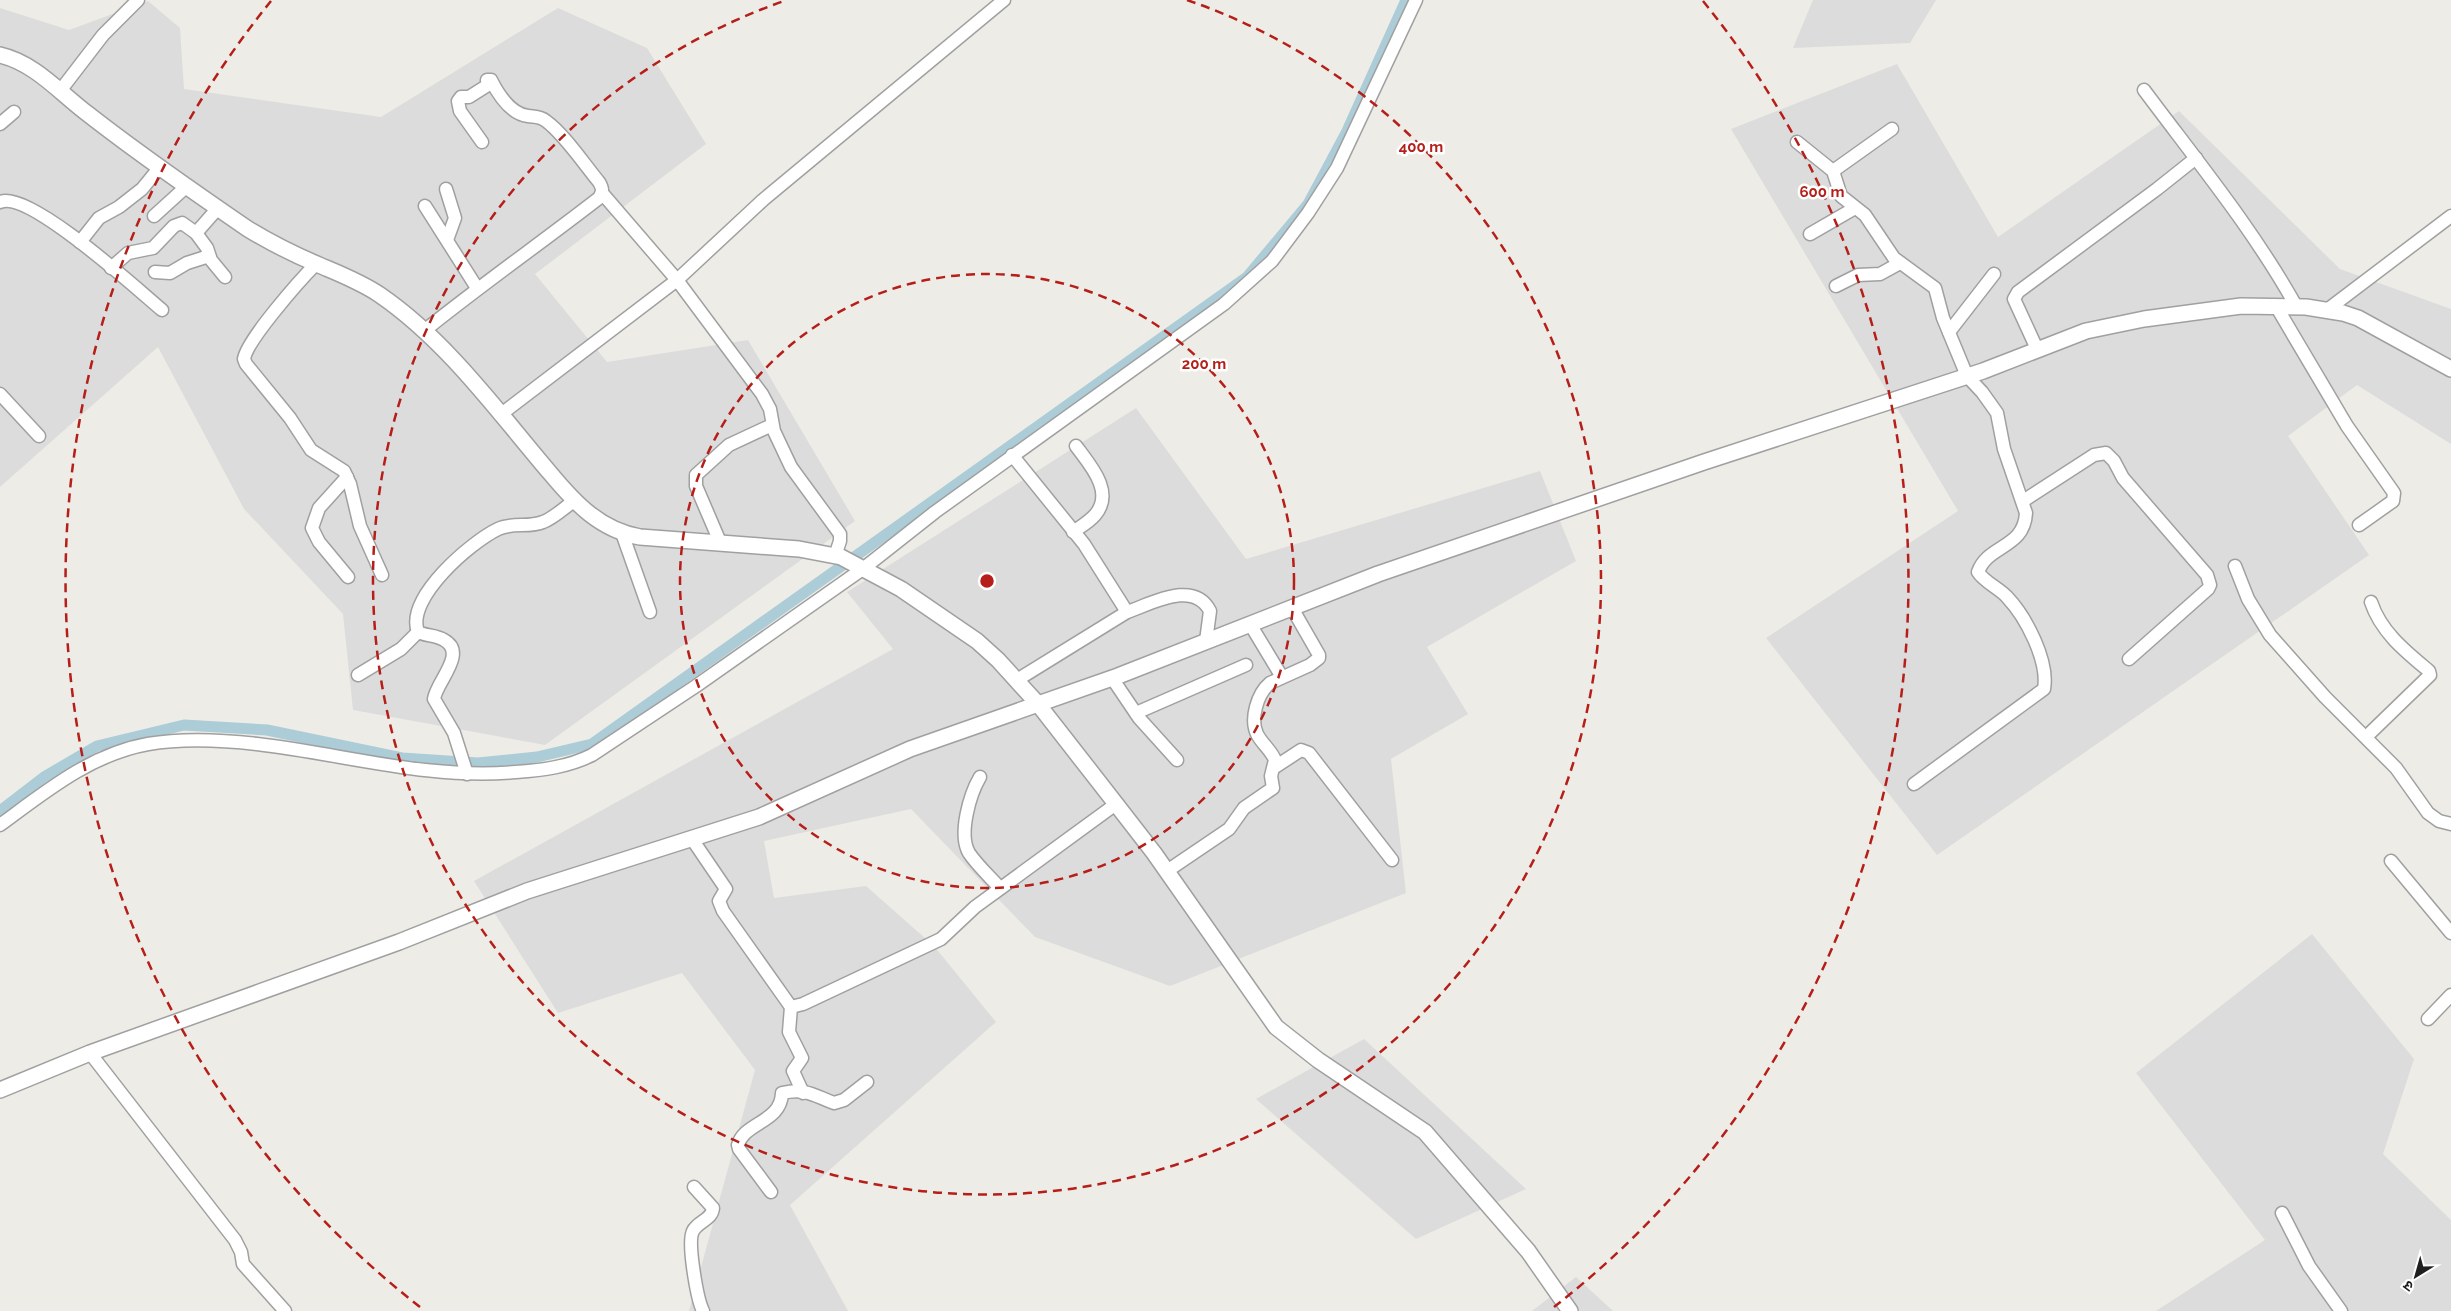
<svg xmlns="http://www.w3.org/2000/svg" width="2451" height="1311" viewBox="0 0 2451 1311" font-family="Raleway,'Noto Sans Devanagari',sans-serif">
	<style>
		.residential { fill: #dddcdc }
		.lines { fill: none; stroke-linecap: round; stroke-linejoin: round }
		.canal { stroke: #acccd7; stroke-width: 11 }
		.minor-casing { stroke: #a0a0a0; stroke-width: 15 }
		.tertiary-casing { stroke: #a0a0a0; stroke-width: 18 }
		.minor { stroke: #fff; stroke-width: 12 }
		.tertiary { stroke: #fff; stroke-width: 15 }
		.ring { fill: none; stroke: #b51e19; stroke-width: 2.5; stroke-dasharray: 9 6 }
		.centre { fill: #b51e19; stroke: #fff; stroke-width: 2.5 }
		.ring-label { font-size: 15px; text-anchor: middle; font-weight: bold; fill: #b51e19; stroke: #fff; stroke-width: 5; stroke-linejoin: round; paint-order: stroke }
	</style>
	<rect width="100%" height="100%" fill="#eeece6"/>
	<g class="residential">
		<polygon points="1813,0 1936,0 1910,43 1793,48"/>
		<polygon points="148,1 180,28 184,89 381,117 558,8 647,48 706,144 535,274 607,362 748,340 855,521 545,745 353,710 343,614 244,509 158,347 0,487 0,8 69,30"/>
		<polygon points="1897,64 1998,237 2179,111 2340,269 2451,309 2451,444 2357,385 2288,436 2369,555 1937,855 1766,638 1958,511 1731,129"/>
		<polygon points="1136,408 1246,559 1540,471 1576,561 1427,647 1468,714 1391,759 1406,893 1170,986 1035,937 911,809 764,841 774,898 866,886 934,946 996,1022 790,1205 848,1311 689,1311 755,1070 682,973 558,1013 474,881 893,649 847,592"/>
		<polygon points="2312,934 2414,1059 2383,1154 2451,1220 2451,1311 2156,1311 2265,1240 2136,1073"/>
		<polygon points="1364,1039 1526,1189 1416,1239 1256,1099"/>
		<polygon points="1576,1277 1613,1311 1532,1311"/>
	</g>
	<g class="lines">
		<polyline class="canal" points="0,811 44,777 97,746 184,725 267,730 402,758 478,763 537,757 592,744 1247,277 1308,204 1347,131 1406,0"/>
		<g class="minor-casing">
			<g id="minor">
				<path d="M2144 90C2197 161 2253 229 2296 306"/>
				<polyline points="60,91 103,35 138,0"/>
				<polyline points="0,124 14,112"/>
				<path d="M1797 142 1833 171 1841 196 1865 215 1894 258 1935 288 1943 318 1967 376 1982 392 1997 413 2004 449 2026 513C2024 549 1988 544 1978 572 1984 582 1999 588 2007 597 2026 617 2049 661 2044 689L1914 784"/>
				<polyline points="1833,171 1892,129"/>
				<polyline points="446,189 455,218 447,240"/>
				<polyline points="602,193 677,280 762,394 770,409 774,431 791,467 840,534 840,541 835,556"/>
				<path d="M0 202C29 190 137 289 162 310"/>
				<polyline points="425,206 477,288"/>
				<polyline points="154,216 187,186"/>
				<polyline points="196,233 218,208"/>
				<polyline points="1810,234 1855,208"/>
				<polyline points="80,242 99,218 119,207 142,189 160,167"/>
				<path d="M316 264C300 280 247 340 244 359L246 364 290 418 311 450 344 471 350 484 360 526 382 575"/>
				<polyline points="111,268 128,253 153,248 174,226 182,223 196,233 207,248 211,260 225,277"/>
				<polyline points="155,272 170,273 187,263 209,256"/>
				<polyline points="1836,286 1858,275 1880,274 1900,263"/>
				<polyline points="2276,306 2347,426 2394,493 2393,501 2359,525"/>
				<polyline points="2327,310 2451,216"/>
				<path d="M424 331C481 285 541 243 599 198 603 191 603 189 599 182 584 164 564 134 546 121 540 116 535 117 528 116 511 114 498 94 491 80H487L488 85 469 97H461L458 101 460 111 482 142"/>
				<polyline points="1949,332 1994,274"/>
				<polyline points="2037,349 2014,299 2018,292 2157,189 2196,158"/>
				<polyline points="0,394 39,436"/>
				<polyline points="500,415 677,280 763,200 1004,0"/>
				<polyline points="1012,455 1084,544 1127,612 1017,680"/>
				<polyline points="347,477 319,508 312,528 319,542 348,577"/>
				<polyline points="2023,501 2094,455 2106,453 2114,461 2123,478 2207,575 2210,585 2208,589 2129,659"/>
				<path d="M1073 532C1080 527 1089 522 1095 515 1115 492 1090 465 1076 446"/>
				<polyline points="622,533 650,612"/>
				<polyline points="720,542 696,486 696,475 729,445 772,425"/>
				<polyline points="2235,566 2248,599 2270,635 2325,697 2396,768 2428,813 2439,821 2451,824"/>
				<path d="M1127 612C1151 604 1194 579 1210 611L1206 641"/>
				<polyline points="1250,624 1282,677"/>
				<polyline points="358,675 401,649 418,632"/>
				<polyline points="1112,678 1139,718 1177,760"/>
				<polyline points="1136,713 1246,665"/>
				<path d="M2366 737 2430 675 2429 671C2405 651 2381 632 2371 602"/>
				<polyline points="1275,767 1301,750 1309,753 1392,860"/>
				<path d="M467 774 454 733 434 699C436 682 468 653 444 640 436 635 426 636 418 632 405 598 471 542 498 529 512 522 529 528 543 522 554 518 565 507 574 501"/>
				<path d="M980 777C970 794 958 834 969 853 977 865 990 877 1000 888"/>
				<path d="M0 825C45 792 91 754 148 744 183 738 222 740 257 744 343 754 429 780 516 772 543 770 568 767 592 755L696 686 864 568 935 512 1224 304 1272 261 1308 213 1337 168 1416 0"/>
				<polyline points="692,839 726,889 719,901 723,911 791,1007 803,1004 941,939 975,907 1116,804"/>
				<polyline points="2391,861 2451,933"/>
				<path d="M1167 871 1229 829 1244 808 1273 788 1271 776 1275 760C1271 750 1262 744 1257 734 1250 719 1257 694 1270 683L1310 665 1319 658V655L1292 608"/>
				<polyline points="791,1007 789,1032 802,1058 793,1071 803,1093"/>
				<polyline points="2428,1019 2451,995"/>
				<polyline points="90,1053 235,1240 241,1252 243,1264 285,1311"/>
				<path d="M694 1187 713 1208C712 1220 698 1221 693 1231 687 1242 697 1299 703 1311"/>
				<path d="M771 1192 739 1149 738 1145C744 1122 781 1123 782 1093 806 1088 813 1095 834 1103L844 1100 867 1082"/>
				<polyline points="2282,1213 2309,1266 2341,1311"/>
			</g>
		</g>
		<g class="tertiary-casing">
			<g id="tertiary">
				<path d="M0 55C35 63 60 93 88 114 139 154 194 192 248 229 271 243 295 255 319 265 340 274 361 282 380 295 447 341 498 412 550 473 575 503 600 530 640 537L799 549 841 557 901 589 977 641 998 660 1038 704 1116 804 1154 853 1276 1027 1318 1060 1425 1132 1528 1251 1570 1311"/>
				<polyline points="0,1090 90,1053 399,942 527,891 759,817 910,749 1118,676 1378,574 1704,462 1983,371 2086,331 2144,319 2241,306 2306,307 2343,313 2358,318 2451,369"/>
			</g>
		</g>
		<use href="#minor" class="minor"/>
		<use href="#tertiary" class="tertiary"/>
	</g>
	<g class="ring">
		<circle cx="987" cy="581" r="307"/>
		<path d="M1187 0A614 614 0 1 1 787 0"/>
		<path d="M420 1307A921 921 0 0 1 271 1M1703 1A921 921 0 0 1 1554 1307"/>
	</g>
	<circle cx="987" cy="581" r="8" class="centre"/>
	<g class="ring-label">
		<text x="1421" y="152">400 m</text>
		<text x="1822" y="197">600 m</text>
		<text x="1204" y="369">200 m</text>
	</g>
	<g transform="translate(2416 1276) rotate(217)" stroke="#ffffff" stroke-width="4" paint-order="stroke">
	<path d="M0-4L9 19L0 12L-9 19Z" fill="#1f1f1f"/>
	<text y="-8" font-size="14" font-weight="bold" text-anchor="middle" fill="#1f1f1f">उ</text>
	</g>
</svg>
